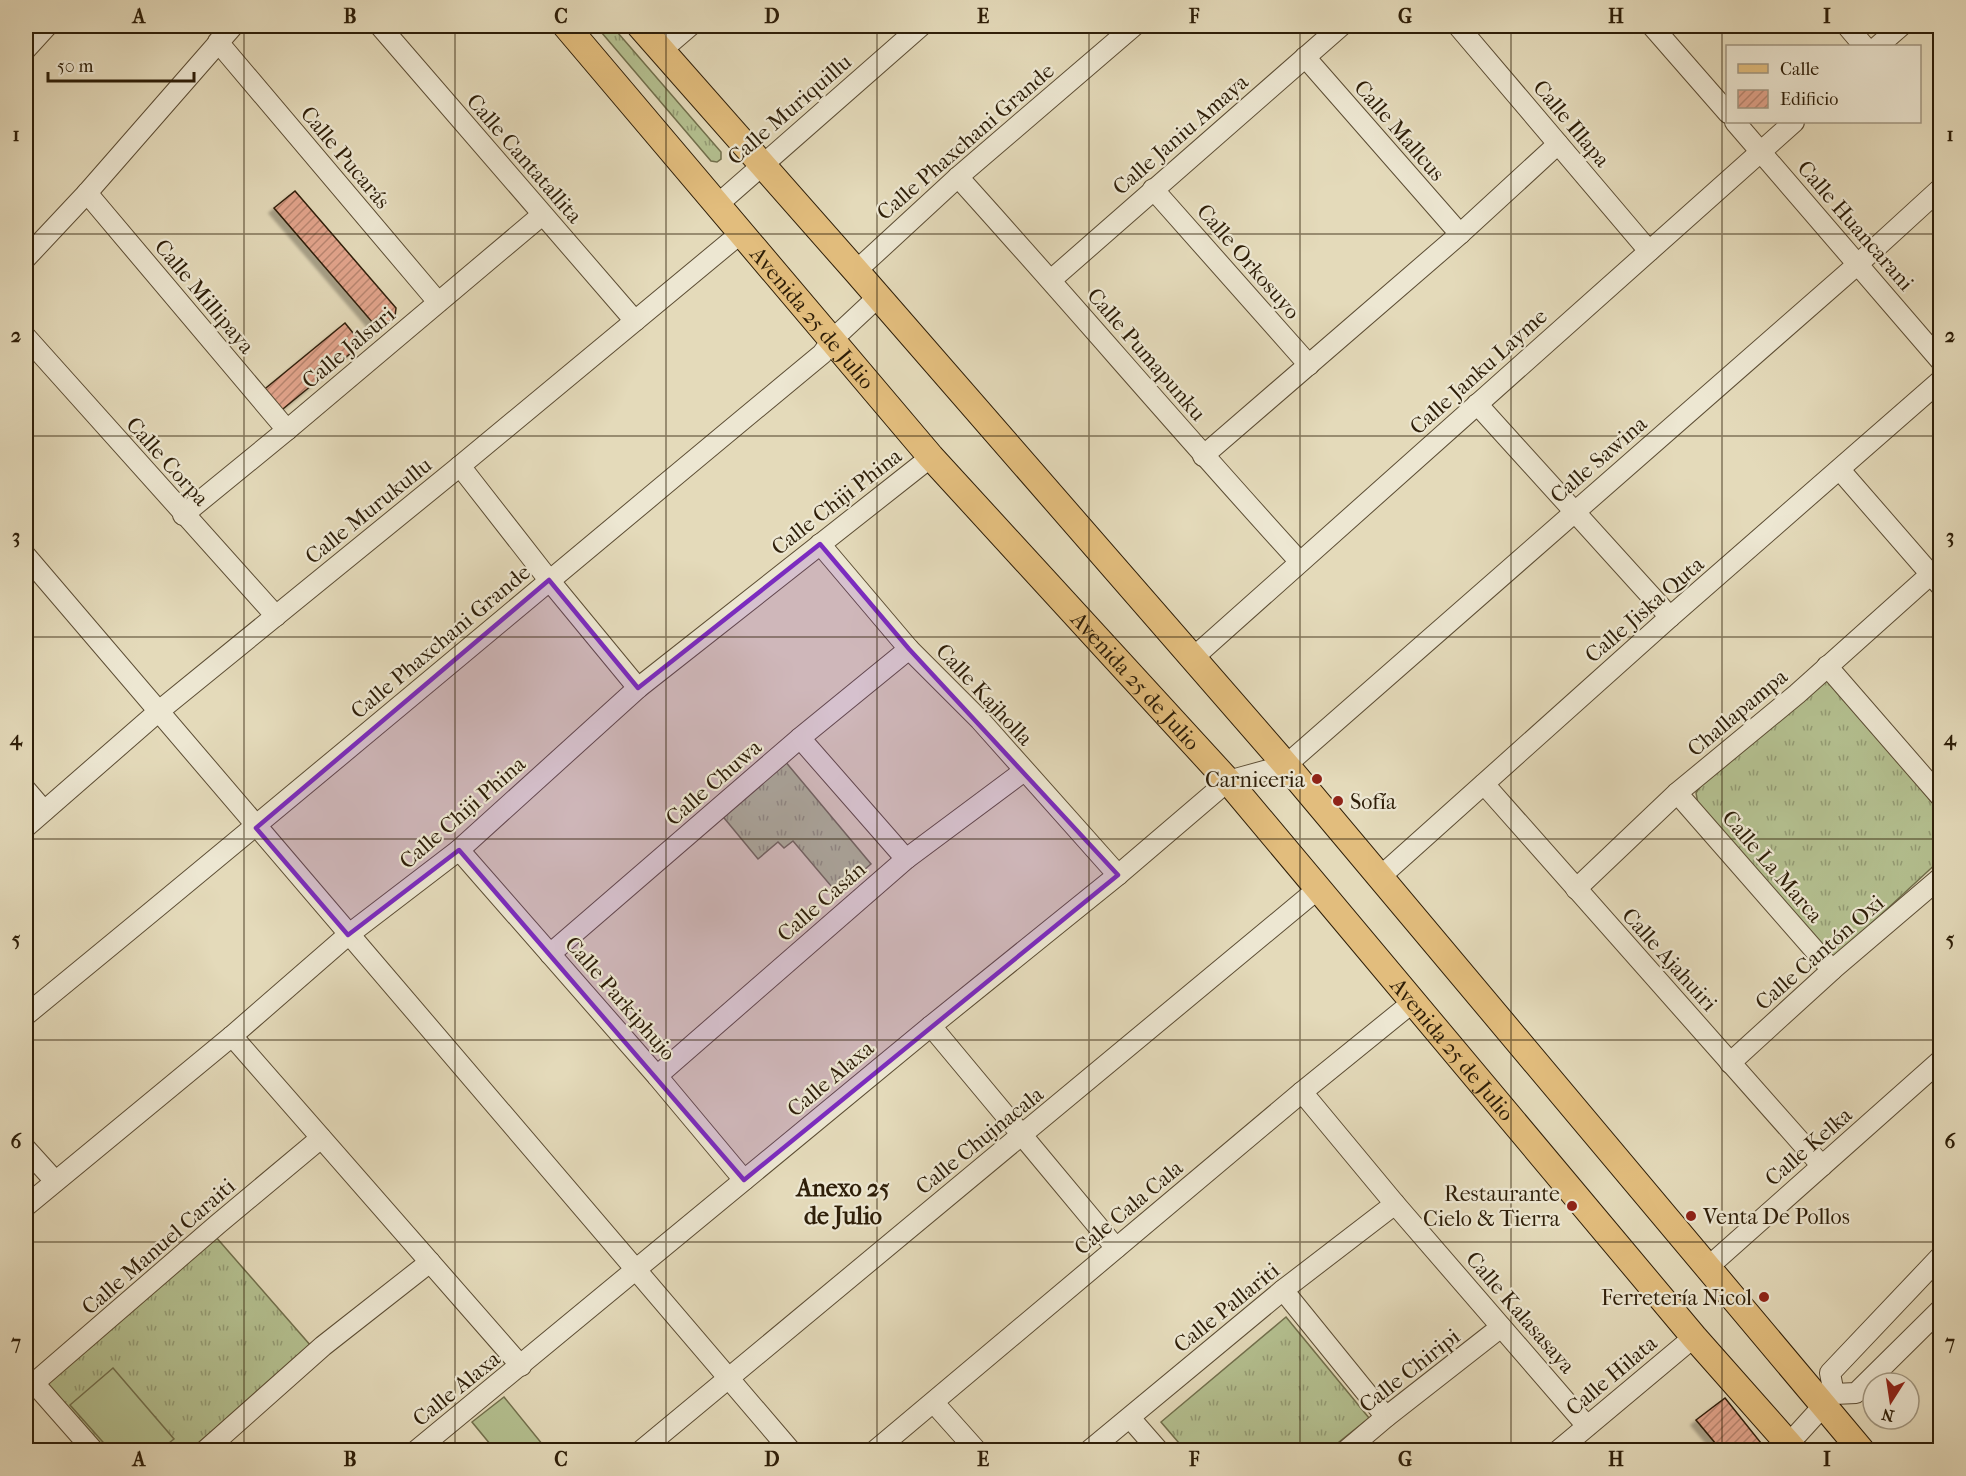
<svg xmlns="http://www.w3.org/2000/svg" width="1966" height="1476" viewBox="0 0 1966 1476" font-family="'IM FELL French Canon',serif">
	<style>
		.grass { fill: url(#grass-tufts); stroke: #716f4c; stroke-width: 1.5 }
		.pitch { fill: #b4c090; stroke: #716f4c; stroke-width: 1.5 }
		.building { fill: url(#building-hatch); stroke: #2e1e08; stroke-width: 1.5; filter: url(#shadow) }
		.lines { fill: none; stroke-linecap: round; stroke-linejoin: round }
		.minor-casing { stroke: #5c4d34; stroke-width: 22 }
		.major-casing { stroke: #2e1e08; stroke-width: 28 }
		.minor { stroke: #ede7d2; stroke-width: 20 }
		.major { stroke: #e2bd7d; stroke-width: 26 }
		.marked { fill: #7b2cbf; fill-opacity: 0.2; stroke: #7b2cbf; stroke-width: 4.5; stroke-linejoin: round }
		.grid { fill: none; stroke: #2e1e08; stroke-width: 1.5; stroke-opacity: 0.55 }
		.poi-dot { fill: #8f2418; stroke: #ede7d2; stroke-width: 2 }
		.labels { text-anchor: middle; stroke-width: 4.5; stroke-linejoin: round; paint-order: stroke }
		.street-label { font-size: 22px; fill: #2e1e08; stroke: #ede7d2 }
		.poi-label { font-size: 22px; fill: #2e1e08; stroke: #ede7d2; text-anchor: end }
		.neighbourhood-label { font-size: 24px; font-weight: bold; fill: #2e1e08; stroke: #ede7d2 }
		.neatline { fill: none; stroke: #2e1e08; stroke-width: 2 }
		.grid-label { font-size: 20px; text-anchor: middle; font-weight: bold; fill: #2e1e08 }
	</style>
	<defs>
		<pattern id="grass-tufts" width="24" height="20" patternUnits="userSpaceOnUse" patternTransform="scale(1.5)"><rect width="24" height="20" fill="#b4c090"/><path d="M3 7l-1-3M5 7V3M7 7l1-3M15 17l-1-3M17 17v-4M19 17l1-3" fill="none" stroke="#939b74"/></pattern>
		<pattern id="building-hatch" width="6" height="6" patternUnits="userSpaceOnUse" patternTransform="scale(1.5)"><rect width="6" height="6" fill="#e2a48c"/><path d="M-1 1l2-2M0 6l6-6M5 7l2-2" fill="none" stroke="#b88570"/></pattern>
		<filter id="shadow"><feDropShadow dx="-5" dy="5" stdDeviation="1.5" flood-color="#0004"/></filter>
	</defs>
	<rect width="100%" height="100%" fill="#e4daba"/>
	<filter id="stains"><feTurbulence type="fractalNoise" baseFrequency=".00333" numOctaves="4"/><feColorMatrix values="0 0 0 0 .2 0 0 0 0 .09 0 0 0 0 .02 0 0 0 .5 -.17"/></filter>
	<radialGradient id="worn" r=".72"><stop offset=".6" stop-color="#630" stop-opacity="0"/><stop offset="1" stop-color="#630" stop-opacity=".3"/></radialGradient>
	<g class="grass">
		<polygon points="596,26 612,26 721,152 721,159 717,162 711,161"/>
		<polygon points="1823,679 1833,681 1940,812 1940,860 1833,959 1698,804 1696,793 1699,788 1817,681"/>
		<polygon points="784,760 871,864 837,893 793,841 784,848 778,842 758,859 720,813"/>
		<polygon points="215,1236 311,1346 190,1450 103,1450 44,1383"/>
		<polygon points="1286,1317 1369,1418 1329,1450 1185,1450 1161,1422"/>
	</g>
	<g class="pitch">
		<polygon points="113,1368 174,1439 160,1450 110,1450 70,1405"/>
		<polygon points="504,1397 547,1450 495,1450 472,1422"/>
	</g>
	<g class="building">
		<polygon points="295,191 396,308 395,316 379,330 274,208"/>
		<polygon points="345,323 362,344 278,413 261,392"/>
		<polygon points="1725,1398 1761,1443 1752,1450 1721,1450 1696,1420"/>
	</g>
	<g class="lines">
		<g class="minor-casing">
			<g id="minor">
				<polyline points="380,26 635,321"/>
				<polyline points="1458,26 1649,251"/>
				<polyline points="1652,26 1728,113"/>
				<polyline points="1847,26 1864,46"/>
				<polyline points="218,42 438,302"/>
				<polyline points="1878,46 1901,26"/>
				<polyline points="26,49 47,26"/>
				<polyline points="662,50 690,26"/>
				<polyline points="1305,57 1460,234"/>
				<polyline points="1735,122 1940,360"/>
				<path d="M958 177C1073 304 1184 435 1300 562"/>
				<polyline points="1153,189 1309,365"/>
				<polyline points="87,193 287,430"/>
				<polyline points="717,205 921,26"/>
				<polyline points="26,258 87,193 233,26"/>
				<polyline points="856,271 958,177 1134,26"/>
				<polyline points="1051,280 1341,26"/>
				<polyline points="26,337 276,616"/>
				<polyline points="1477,404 1670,617"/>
				<polyline points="1203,456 1460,234 1558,144"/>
				<polyline points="460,466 549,580 638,688"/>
				<polyline points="1840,470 1940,585"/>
				<polyline points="183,515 287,430 542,215"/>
				<polyline points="820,544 909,649 980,720 1118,875"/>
				<polyline points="26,556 790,1450"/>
				<polyline points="1194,657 1794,122"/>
				<polyline points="1827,666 1940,796"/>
				<polyline points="800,738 906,859"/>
				<polyline points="1484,784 1822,1166"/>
				<polyline points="26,790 44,811"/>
				<polyline points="1677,793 1832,970"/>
				<polyline points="26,827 159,711 460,466 741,233"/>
				<polyline points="459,850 657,1076 744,1180"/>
				<polyline points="1381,876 1670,617 1940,381"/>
				<polyline points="1576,889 1677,793 1797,694 1931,574"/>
				<polyline points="550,954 800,738 909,649"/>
				<path d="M26 1015C293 797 556 574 822 354L833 339 878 297"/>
				<polyline points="931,1026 1116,1248"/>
				<polyline points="232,1036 521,1366"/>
				<polyline points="1730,1063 1832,970 1940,878"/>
				<polyline points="657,1076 906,859 1024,771"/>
				<polyline points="1302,1092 1395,1204 1587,1426"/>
				<polyline points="26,1149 55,1181"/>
				<polyline points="26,1206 232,1036 348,935 459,850 638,688 931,457"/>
				<polyline points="1707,1268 1940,1061"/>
				<polyline points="1283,1290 1386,1417"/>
				<polyline points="34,1383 93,1450"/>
				<polyline points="26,1390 218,1224 321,1138"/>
				<polyline points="1834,1394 1830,1373 1940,1257"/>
				<polyline points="934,1403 976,1450"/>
				<polyline points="1130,1418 1158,1450"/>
				<polyline points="206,1450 323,1346 430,1262"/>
				<polyline points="417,1450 931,1026 1118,875 1228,781 1286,765 1858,264 1940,189"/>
				<polyline points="642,1450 1319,888"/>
				<polyline points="876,1450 1302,1092 1413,1002"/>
				<polyline points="1090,1450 1283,1290 1395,1204"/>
				<polyline points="1347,1450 1386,1417 1501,1327"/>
				<polyline points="1559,1450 1694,1337"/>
				<polyline points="1783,1450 1834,1394 1856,1393 1940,1310"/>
			</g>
		</g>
		<g class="major-casing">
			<g id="major">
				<path id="s1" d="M566 26 931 457 1228 781 1694 1337 1794 1450"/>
				<polyline points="640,26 856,271 1286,765 1861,1450"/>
			</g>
		</g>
		<use href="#minor" class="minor"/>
		<use href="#major" class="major"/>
	</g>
	<path class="marked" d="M820 544 909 649 1118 875 744 1180 459 850 348 935 256 828 549 580 638 688Z"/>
	<path class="grid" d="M244 26V1450M455 26V1450M666 26V1450M877 26V1450M1089 26V1450M1300 26V1450M1511 26V1450M1722 26V1450M26 234H1940M26 436H1940M26 637H1940M26 839H1940M26 1040H1940M26 1242H1940"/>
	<g class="poi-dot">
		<circle cx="1317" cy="779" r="6"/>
		<circle cx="1338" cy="801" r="6"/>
		<circle cx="1572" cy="1206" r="6"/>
		<circle cx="1691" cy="1216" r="6"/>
		<circle cx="1764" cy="1297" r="6"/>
	</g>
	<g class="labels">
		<g class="street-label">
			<text transform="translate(789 109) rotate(-41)" y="8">Calle Muriquillu</text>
			<text transform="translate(1572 123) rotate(50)" y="8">Calle Illapa</text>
			<text transform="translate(1400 130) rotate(49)" y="8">Calle Mallcus</text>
			<text transform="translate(1180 134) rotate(-41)" y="8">Calle Janiu Amaya</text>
			<text transform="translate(965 141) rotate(-41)" y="8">Calle Phaxchani Grande</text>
			<text transform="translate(346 157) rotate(50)" y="8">Calle Pucarás</text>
			<text transform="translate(525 158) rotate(49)" y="8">Calle Cantatallita</text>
			<text transform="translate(1856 225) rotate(49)" y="8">Calle Huancarani</text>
			<text transform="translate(1249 261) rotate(49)" y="8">Calle Orkosuyo</text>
			<text transform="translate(205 296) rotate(50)" y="8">Calle Millipaya</text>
			<text dy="8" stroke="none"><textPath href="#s1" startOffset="382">Avenida 25 de Julio</textPath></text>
			<text transform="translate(348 347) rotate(-40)" y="8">Calle Jalsuri</text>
			<text transform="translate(1147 354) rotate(49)" y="8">Calle Pumapunku</text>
			<text transform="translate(1478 371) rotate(-42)" y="8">Calle Janku Layme</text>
			<text transform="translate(1598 459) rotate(-41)" y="8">Calle Sawina</text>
			<text transform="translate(168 461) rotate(48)" y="8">Calle Corpa</text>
			<text transform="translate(836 501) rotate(-38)" y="8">Calle Chiji Phina</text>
			<text transform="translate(368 510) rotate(-39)" y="8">Calle Murukullu</text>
			<text transform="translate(1644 609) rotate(-41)" y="8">Calle Jiska Quta</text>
			<text transform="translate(440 641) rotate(-40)" y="8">Calle Phaxchani Grande</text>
			<text dy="8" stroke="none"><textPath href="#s1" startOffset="868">Avenida 25 de Julio</textPath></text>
			<text transform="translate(985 694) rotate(47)" y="8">Calle Kajholla</text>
			<text transform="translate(1737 712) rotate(-40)" y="8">Challapampa</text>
			<text transform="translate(713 782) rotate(-41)" y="8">Calle Chuwa</text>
			<text transform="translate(462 812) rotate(-41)" y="8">Calle Chiji Phina</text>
			<text transform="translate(1773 866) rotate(49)" y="8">Calle La Marca</text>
			<text transform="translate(821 901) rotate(-41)" y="8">Calle Casán</text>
			<text transform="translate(1819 952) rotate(-41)" y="8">Calle Cantón Oxi</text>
			<text transform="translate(1670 959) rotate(48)" y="8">Calle Ajahuiri</text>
			<text transform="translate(621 998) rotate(49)" y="8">Calle Parkiphujo</text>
			<text dy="8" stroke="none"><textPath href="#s1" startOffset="1354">Avenida 25 de Julio</textPath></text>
			<text transform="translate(830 1078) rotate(-40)" y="8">Calle Alaxa</text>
			<text transform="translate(979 1140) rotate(-39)" y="8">Calle Chujnacala</text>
			<text transform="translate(1808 1146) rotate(-41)" y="8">Calle Kelka</text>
			<text transform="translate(1128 1207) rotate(-40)" y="8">Cale Cala Cala</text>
			<text transform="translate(158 1246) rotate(-41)" y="8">Calle Manuel Caraiti</text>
			<text transform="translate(1226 1307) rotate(-39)" y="8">Calle Pallariti</text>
			<text transform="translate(1521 1312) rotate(49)" y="8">Calle Kalasasaya</text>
			<text transform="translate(1409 1370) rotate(-38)" y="8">Calle Chiripi</text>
			<text transform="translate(1611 1375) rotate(-40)" y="8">Calle Hilata</text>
			<text transform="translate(456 1388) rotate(-39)" y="8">Calle Alaxa</text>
		</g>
		<g class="poi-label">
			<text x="1305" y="787">Carniceria</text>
			<text x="1350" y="809" text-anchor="start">Sofía</text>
			<text x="1560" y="1201">Restaurante<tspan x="1560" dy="25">Cielo &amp; Tierra</tspan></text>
			<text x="1703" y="1224" text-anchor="start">Venta De Pollos</text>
			<text x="1752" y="1305">Ferretería Nicol</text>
		</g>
		<g class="neighbourhood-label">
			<text x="843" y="1196">Anexo 25<tspan x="843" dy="28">de Julio</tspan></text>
		</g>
	</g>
	<rect width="1966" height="1476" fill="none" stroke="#e4daba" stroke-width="66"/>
	<rect x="1726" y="45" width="195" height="78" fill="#ede7d2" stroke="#a19781" stroke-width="1.5"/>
	<rect x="1738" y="64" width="30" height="9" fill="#e2bd7d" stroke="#a19781" stroke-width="1.5"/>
	<text x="1780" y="75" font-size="18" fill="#2e1e08">Calle</text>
	<rect x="1738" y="90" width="30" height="18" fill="url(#building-hatch)" stroke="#a19781" stroke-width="1.5"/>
	<text x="1780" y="105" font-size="18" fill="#2e1e08">Edificio</text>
	<g transform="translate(1891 1401) rotate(192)"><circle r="28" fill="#ede7d2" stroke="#a19781" stroke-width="1.5"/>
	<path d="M0-4.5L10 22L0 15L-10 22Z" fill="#8f2418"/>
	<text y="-9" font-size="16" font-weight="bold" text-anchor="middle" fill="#2e1e08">N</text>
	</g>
	<path d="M48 72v9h146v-9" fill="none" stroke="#2e1e08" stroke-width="3"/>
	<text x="57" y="72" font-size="18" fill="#2e1e08" stroke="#ede7d2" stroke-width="4.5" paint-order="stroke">50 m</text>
	<rect x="33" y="33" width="1900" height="1410" class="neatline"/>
	<g class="grid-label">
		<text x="139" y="23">A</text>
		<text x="350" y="23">B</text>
		<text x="561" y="23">C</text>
		<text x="772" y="23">D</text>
		<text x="983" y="23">E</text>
		<text x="1194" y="23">F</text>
		<text x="1405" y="23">G</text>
		<text x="1616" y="23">H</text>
		<text x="1827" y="23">I</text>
		<text x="16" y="141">1</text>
		<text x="1950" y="141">1</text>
		<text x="16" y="342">2</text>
		<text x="1950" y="342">2</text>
		<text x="16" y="543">3</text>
		<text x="1950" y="543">3</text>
		<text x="16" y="745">4</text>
		<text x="1950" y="745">4</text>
		<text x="16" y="946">5</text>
		<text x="1950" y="946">5</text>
		<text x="16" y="1148">6</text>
		<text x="1950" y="1148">6</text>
		<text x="16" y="1349">7</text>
		<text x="1950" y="1349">7</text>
		<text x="139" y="1466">A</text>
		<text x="350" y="1466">B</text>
		<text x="561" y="1466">C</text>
		<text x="772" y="1466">D</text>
		<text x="983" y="1466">E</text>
		<text x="1194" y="1466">F</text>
		<text x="1405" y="1466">G</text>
		<text x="1616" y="1466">H</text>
		<text x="1827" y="1466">I</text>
	</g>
	<rect width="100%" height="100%" filter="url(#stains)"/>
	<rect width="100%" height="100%" fill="url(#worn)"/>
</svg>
